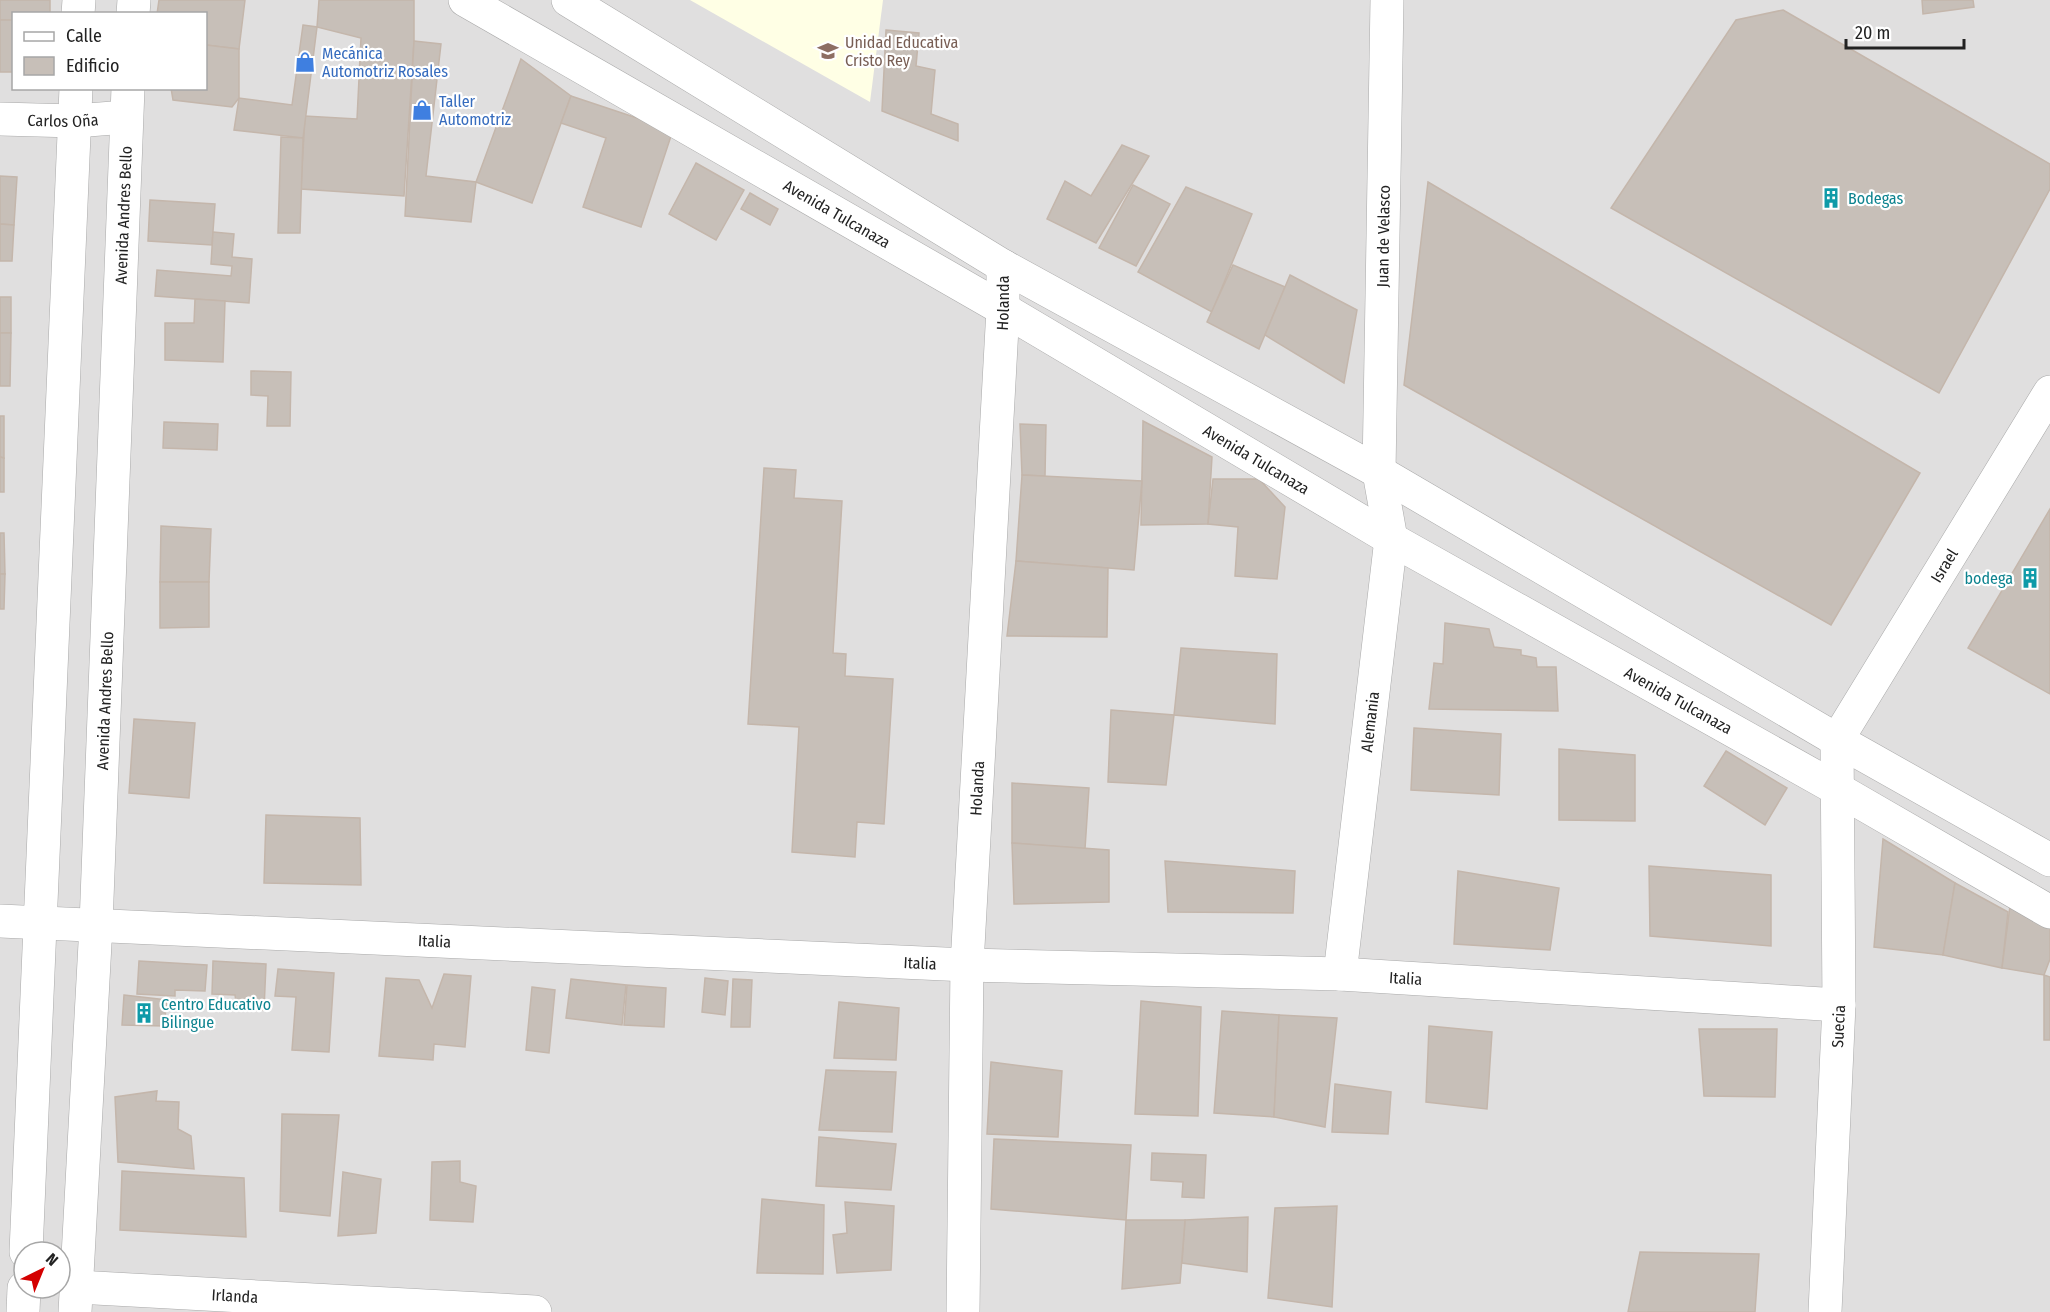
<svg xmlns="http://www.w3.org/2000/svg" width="2050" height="1312" viewBox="0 0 2050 1312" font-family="'Fira Sans Condensed',sans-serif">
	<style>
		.residential { fill: #e0dfdf; fill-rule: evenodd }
		.education { fill: #ffffe5 }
		.building { fill: #c7bfb8; stroke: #c4b6ab; stroke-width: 1.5 }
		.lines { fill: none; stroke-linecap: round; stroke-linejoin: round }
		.minor-casing { stroke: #a9a9a9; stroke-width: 34 }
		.tertiary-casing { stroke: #a9a9a9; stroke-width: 34 }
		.minor { stroke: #fff; stroke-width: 33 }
		.tertiary { stroke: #fff; stroke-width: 33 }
		.labels { text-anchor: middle; stroke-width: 4.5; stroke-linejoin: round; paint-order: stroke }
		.education-label { font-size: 16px; fill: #785e54; stroke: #fff; text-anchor: start }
		.shop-label { font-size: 16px; fill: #366cbe; stroke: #fff; text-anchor: start }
		.street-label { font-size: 16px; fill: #222; stroke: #fff }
		.culture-label { font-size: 16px; fill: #0d838f; stroke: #fff; text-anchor: start }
	</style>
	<rect width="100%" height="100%" fill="#f2efe9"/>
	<path class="residential" d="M0 0H2050V1312H0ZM14 14H206V88H14ZM24 1252H60V1288H24Z"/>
	<polygon class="education" points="690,0 883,0 870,102"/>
	<g class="building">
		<polygon points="0,0 50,0 50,14 14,14 14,21 0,20"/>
		<polygon points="159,0 245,0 239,49 206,45 206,14 157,14"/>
		<polygon points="319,0 414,0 414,41 404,196 301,189 305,116 357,119 361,38 317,27"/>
		<polygon points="1922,0 1973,0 1974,7 1923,14"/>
		<polygon points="1783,10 2050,164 2050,189 1939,393 1611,208 1736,20"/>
		<rect x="0" y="20" width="14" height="52"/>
		<polygon points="303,25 317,27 303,138 234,130 239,98 292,105"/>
		<polygon points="886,30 919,33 916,66 935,70 931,114 958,124 958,141 882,111"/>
		<polygon points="414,41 441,44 426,176 476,182 471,222 405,216"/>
		<polygon points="206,45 239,49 239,98 232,107 173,100 171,88 206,88"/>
		<polygon points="521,59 571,96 532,203 476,182"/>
		<polygon points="571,96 673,130 641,227 583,207 606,138 561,123"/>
		<polygon points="281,137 303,138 300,233 278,233"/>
		<polygon points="1122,145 1149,156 1096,243 1047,219 1065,181 1091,196"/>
		<polygon points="696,163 744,190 716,240 669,214"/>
		<polygon points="0,176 17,177 14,225 0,224"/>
		<polygon points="1428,182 1920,473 1831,625 1404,385"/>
		<polygon points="1133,185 1170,204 1136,266 1099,248"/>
		<polygon points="1186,187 1252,214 1212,312 1138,272"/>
		<polygon points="750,193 778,209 770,225 741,209"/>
		<polygon points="150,200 215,204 212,245 148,241"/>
		<polygon points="0,224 14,225 12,261 0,261"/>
		<polygon points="213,232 234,234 232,257 252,259 249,303 155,296 157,270 231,276 232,266 211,264"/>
		<polygon points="1233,265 1285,287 1259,349 1207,322"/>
		<polygon points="1290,275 1357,310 1344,383 1265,335"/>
		<rect x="0" y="297" width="11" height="36"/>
		<polygon points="195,299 225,301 223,362 165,360 165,323 194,323"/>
		<polygon points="0,333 11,333 10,386 0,386"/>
		<polygon points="251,371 291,372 290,426 267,426 268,396 251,395"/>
		<polygon points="0,416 4,416 4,458 0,457"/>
		<polygon points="1143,421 1212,457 1208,524 1141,525"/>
		<polygon points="164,422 218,424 217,450 163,448"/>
		<polygon points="1020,424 1046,425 1045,476 1022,475"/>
		<polygon points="0,457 4,458 4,492 0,492"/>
		<polygon points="764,468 796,470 794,498 842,501 833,653 846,654 845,676 893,679 884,824 857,822 855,857 792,852 799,727 748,724"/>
		<polygon points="1022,475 1142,481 1134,570 1016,561"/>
		<polygon points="1213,479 1259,479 1285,507 1277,579 1235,576 1238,527 1208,524"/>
		<polygon points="2050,509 2050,694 1968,648"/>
		<polygon points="161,526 211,529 209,582 160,582"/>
		<polygon points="0,533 4,533 5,574 0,574"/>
		<polygon points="1016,561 1108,568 1107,637 1007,636"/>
		<polygon points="0,574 5,574 4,609 0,609"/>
		<polygon points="160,582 209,582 209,627 160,628"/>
		<polygon points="1445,623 1489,629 1494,647 1521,650 1521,655 1536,658 1537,667 1556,667 1558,711 1429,709 1434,663 1443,664"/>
		<polygon points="1181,648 1277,654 1275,724 1174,715"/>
		<polygon points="1111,710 1174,715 1166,785 1108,782"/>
		<polygon points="134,719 195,723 189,798 129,793"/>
		<polygon points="1414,728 1501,734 1499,795 1411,790"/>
		<polygon points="1559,749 1635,755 1635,821 1559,820"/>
		<polygon points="1726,751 1787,788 1765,825 1704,786"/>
		<polygon points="1012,783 1089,788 1085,849 1012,843"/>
		<polygon points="266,815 360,818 361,885 264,883"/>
		<polygon points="1883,839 1955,883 1943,955 1874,947"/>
		<polygon points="1012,843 1109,850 1109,902 1014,904"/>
		<polygon points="1165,861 1295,871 1293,913 1168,912"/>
		<polygon points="1649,866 1771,875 1771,946 1650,936"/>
		<polygon points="1458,871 1559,888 1550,950 1454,944"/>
		<polygon points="1955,883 2008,912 2002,968 1943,955"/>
		<polygon points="2010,906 2050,926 2050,959 2044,975 2002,968"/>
		<polygon points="139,961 207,965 205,991 175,990 175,996 137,994"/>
		<polygon points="213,961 266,964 264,1010 237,1009 235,995 212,994"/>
		<polygon points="278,969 334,973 329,1052 292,1050 296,997 275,996"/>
		<polygon points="444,974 471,976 465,1047 434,1044 433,1060 379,1056 386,978 419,980 432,1008"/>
		<polygon points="2044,975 2050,977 2050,1040 2044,1040"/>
		<polygon points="705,978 728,981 725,1015 702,1012"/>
		<polygon points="571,979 626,985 622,1025 566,1018"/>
		<polygon points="733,979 752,980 750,1027 731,1027"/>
		<polygon points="627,985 666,988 664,1027 624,1025"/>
		<polygon points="532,987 555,990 549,1053 526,1050"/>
		<polygon points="124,995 167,1000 164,1026 122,1025"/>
		<polygon points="1141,1001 1201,1007 1198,1116 1135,1114"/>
		<polygon points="839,1002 899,1008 896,1060 834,1058"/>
		<polygon points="1222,1011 1279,1015 1274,1117 1214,1113"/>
		<polygon points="1279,1015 1337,1018 1325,1127 1274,1117"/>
		<polygon points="1429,1026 1492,1032 1487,1109 1426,1102"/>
		<polygon points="1699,1029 1777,1029 1775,1097 1704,1096"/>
		<polygon points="991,1062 1062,1071 1058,1137 987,1134"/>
		<polygon points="826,1070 896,1072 892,1132 819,1130"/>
		<polygon points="1335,1084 1391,1092 1388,1134 1332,1132"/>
		<polygon points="157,1091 156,1101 179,1102 178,1129 191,1136 194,1169 118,1162 115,1097"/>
		<polygon points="282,1114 339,1115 330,1216 280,1211"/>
		<polygon points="819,1137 896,1144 891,1190 816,1186"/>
		<polygon points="994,1139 1131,1145 1126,1220 991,1209"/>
		<polygon points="1152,1153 1206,1155 1204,1198 1182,1197 1183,1182 1151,1180"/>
		<polygon points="460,1161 460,1182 476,1186 473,1222 430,1220 432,1162"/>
		<polygon points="122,1171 244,1178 246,1237 120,1230"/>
		<polygon points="343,1172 381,1179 376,1233 338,1236"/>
		<polygon points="762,1199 824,1205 823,1274 757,1273"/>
		<polygon points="845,1202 894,1206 891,1270 837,1273 833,1235 847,1233"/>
		<polygon points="1337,1206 1332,1307 1268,1298 1275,1208"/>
		<polygon points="1248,1217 1247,1272 1182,1263 1185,1220"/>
		<polygon points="1126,1220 1185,1220 1180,1283 1122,1289"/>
		<polygon points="1640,1252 1759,1254 1755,1312 1628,1312"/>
	</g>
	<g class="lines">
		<g class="minor-casing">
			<g id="minor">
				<polyline points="78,14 79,0"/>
				<polyline points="133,14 134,0"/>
				<path id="s1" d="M0 119 75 121 126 117"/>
				<path id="s2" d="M0 921 967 965 1340 974 1839 1005"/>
				<path id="s3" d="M1340 974 1391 539 1379 472 1387 0"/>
				<polyline points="26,1252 76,88"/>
				<path id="s4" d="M77 1287 535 1312"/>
				<polyline points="23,1312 24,1288"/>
				<path id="s5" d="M75 1312 96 925 128 88"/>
				<path id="s6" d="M963 1312 967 965 1003 309V266"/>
				<path id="s7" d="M1825 1312 1839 1005 1837 740 2050 392"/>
			</g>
		</g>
		<g class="tertiary-casing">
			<g id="tertiary">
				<path id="s8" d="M465 0 1003 309 1391 539 1839 790 2050 912"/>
				<polyline points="568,0 1003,266 1379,472 1837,740 2050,860"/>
			</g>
		</g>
		<use href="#minor" class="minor"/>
		<use href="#tertiary" class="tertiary"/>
	</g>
	<defs>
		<g id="school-bare" transform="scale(1.62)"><path d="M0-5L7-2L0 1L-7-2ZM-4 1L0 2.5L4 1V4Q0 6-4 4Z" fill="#8d6e63" stroke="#fff" stroke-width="2.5" paint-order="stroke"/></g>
		<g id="shop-bare" transform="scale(1.62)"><path d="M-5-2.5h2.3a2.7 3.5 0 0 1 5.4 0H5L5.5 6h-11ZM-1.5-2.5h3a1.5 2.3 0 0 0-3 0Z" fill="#3f7fe0" stroke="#fff" stroke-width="2.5" paint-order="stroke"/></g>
		<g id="building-bare" transform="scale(1.62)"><path d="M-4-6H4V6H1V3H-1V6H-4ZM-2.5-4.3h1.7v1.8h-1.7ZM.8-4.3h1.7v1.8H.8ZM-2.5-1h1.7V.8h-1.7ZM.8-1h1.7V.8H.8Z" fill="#0f9aa8" stroke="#fff" stroke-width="2.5" paint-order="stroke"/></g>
	</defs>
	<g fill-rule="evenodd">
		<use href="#school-bare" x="828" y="51"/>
		<use href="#shop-bare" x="305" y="62"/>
		<use href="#shop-bare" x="422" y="110"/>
		<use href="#building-bare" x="1831" y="198"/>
		<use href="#building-bare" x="2030" y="578"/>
		<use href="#building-bare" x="144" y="1013"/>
	</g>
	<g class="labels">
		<g class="education-label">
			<text x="845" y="48">Unidad Educativa<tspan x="845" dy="18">Cristo Rey</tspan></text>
		</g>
		<g class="shop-label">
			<text x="322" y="59">Mecánica<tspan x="322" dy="18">Automotriz Rosales</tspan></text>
			<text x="439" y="107">Taller<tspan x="439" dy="18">Automotriz</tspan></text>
		</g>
		<g class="street-label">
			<text dy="6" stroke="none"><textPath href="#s1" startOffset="63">Carlos Oña</textPath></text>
			<text dy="6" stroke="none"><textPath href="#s8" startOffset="429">Avenida Tulcanaza</textPath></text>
			<text dy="6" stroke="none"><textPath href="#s5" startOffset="1098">Avenida Andres Bello</textPath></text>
			<text dy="6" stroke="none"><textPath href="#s3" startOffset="742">Juan de Velasco</textPath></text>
			<text dy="6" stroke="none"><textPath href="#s6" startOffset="1010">Holanda</textPath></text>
			<text dy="6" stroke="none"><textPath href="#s8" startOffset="915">Avenida Tulcanaza</textPath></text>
			<text dy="6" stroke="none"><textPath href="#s7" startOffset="777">Israel</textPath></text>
			<text dy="6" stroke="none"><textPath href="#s5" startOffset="612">Avenida Andres Bello</textPath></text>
			<text dy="6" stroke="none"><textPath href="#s8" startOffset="1401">Avenida Tulcanaza</textPath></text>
			<text dy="6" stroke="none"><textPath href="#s3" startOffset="254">Alemania</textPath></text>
			<text dy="6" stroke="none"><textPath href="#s6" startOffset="524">Holanda</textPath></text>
			<text dy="6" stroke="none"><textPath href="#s2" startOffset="435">Italia</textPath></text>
			<text dy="6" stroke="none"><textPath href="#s2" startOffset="921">Italia</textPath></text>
			<text dy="6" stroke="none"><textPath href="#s2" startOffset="1407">Italia</textPath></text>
			<text dy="6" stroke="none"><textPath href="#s7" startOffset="286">Suecia</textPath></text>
			<text dy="6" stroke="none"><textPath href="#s4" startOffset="158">Irlanda</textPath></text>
		</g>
		<g class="culture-label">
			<text x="1848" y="204">Bodegas</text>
			<text x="2013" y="584" text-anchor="end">bodega</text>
			<text x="161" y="1010">Centro Educativo<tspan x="161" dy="18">Bilingue</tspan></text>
		</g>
	</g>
	<rect x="12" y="12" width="195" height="78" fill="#ffffff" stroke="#a7a7a7" stroke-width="1.5"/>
	<rect x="24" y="32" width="30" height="9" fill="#ffffff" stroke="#a7a7a7" stroke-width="1.5"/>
	<text x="66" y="42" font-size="18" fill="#222222">Calle</text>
	<rect x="24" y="57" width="30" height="18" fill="#c7bfb8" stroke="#a7a7a7" stroke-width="1.5"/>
	<text x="66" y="72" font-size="18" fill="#222222">Edificio</text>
	<g transform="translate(42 1270) rotate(43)"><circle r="28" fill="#ffffff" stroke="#a7a7a7" stroke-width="1.5"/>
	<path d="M0-4.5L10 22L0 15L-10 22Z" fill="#d40000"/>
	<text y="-9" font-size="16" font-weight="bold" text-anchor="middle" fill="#222222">N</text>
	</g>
	<path d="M1846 39v9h118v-9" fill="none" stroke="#222222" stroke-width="3"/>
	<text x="1855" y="39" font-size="18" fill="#222222" stroke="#ffffff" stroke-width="4.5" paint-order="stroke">20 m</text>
</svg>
